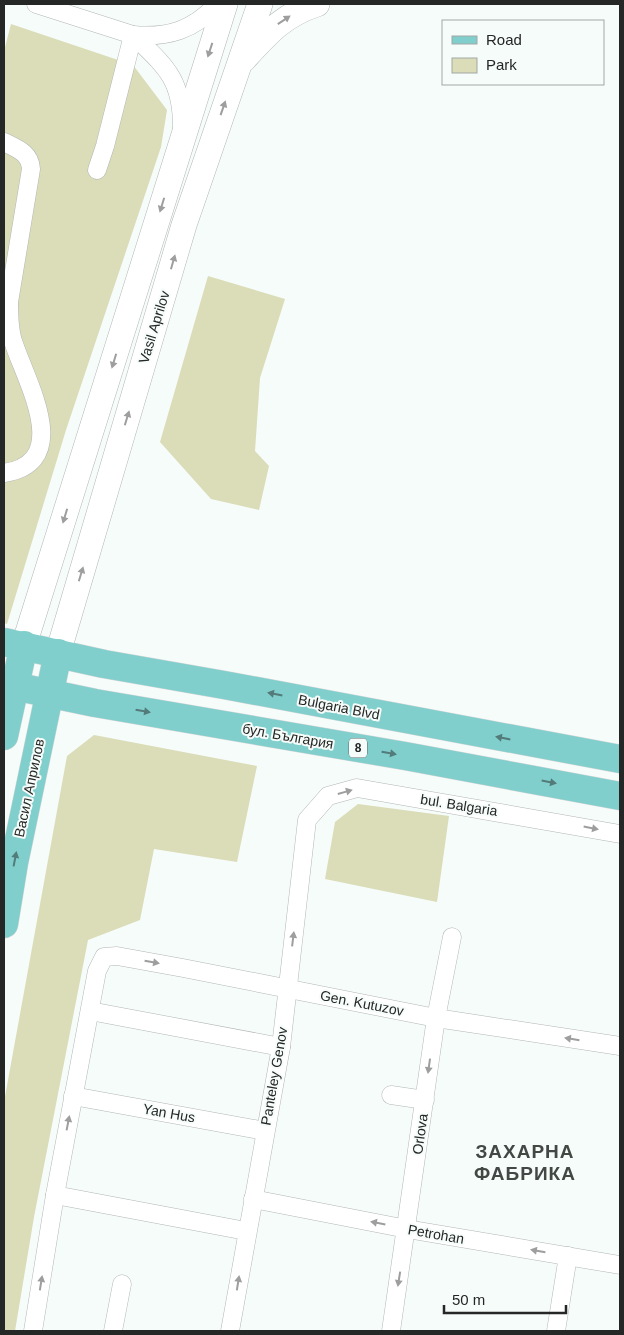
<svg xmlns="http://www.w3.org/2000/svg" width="624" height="1335" viewBox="0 0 624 1335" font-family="Helvetica,sans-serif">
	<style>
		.green { fill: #dbdcb8 }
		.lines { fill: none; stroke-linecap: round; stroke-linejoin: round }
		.minor-casing { stroke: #b2b7b4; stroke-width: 19 }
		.secondary-casing { stroke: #b2b7b4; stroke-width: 26 }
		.primary-casing { stroke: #d8d8d8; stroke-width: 29 }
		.minor { stroke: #fff; stroke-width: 18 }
		.secondary { stroke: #fff; stroke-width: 25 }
		.primary { stroke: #80cfcd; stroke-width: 28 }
		.oneway { fill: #9d9e9d }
		.oneway2 { fill: #527b7a }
		.labels { text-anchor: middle; stroke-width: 4; stroke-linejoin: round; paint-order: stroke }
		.shield { fill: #f6fcf9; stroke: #646765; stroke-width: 1 }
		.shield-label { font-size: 12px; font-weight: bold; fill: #252726 }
		.street-label { font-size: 14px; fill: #252726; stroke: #f6fcf9 }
		.district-label { font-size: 19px; font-weight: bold; letter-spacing: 1px; fill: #434845; stroke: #f6fcf9 }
	</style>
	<rect width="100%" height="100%" fill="#f6fcf9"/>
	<g class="green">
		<polygon points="11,24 133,65 167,110 161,147 66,430 7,624 4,623 4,51"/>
		<polygon points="208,276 285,299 260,378 255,451 269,466 259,510 211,499 160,442"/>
		<polygon points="94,735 257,766 237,862 154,849 140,920 88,940 34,1217 15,1331 4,1331 4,1102 67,756"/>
		<polygon points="358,804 449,816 437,902 325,879 335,822"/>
	</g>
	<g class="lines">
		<g class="minor-casing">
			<g id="minor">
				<path d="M36 4 133 35C168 38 194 30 217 4"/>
				<path d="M133 35C166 67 182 79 182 127"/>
				<path d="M4 142C18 149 30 153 31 169L9 302C9 315 9 329 13 341 25 380 75 462 4 473"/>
				<polyline points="97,170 105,146 133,35"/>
				<polyline points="90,1011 281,1047"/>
				<polyline points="391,1095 425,1100"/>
				<polyline points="73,1096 265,1131"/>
				<polyline points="55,1195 246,1231"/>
				<polyline points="253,1199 407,1229 620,1265"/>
				<polyline points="33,1331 55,1195 97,971 104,957 117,956 183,968 436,1018 620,1046"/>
				<polyline points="113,1331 122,1284"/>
				<polyline points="230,1331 281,1047 307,820 328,796 357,788 620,834"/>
				<polyline points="391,1331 436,1018 452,937"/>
				<polyline points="556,1331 568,1256"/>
			</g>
		</g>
		<g class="secondary-casing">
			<g id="secondary">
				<path d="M244 59C267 34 283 15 317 4"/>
				<polyline points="24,645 225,4"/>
				<polyline points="58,653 184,225 260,4"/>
			</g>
		</g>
		<g class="primary-casing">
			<g id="primary">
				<polyline points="4,642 104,664 224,685 620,759"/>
				<polyline points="4,684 95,703 405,756 620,796"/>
				<polyline points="4,736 24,645"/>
				<polyline points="4,924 14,863 58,653"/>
			</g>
		</g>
		<use href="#minor" class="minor"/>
		<use href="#secondary" class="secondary"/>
		<use href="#primary" class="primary"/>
	</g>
	<defs><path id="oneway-solid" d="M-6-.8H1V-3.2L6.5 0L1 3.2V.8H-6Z" transform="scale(1.25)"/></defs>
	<g class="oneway">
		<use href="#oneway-solid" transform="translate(284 20) rotate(-34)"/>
		<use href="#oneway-solid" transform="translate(210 50) rotate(108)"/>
		<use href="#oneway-solid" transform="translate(223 108) rotate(-71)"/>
		<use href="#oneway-solid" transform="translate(162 205) rotate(107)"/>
		<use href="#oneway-solid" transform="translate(173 262) rotate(-74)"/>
		<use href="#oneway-solid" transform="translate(114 361) rotate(107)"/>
		<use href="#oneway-solid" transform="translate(127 418) rotate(-73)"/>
		<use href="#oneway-solid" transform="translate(65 516) rotate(107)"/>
		<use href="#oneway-solid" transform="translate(81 574) rotate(-73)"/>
		<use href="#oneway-solid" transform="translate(345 792) rotate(-16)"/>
		<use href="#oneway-solid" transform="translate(591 828) rotate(11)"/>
		<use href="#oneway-solid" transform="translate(293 939) rotate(-83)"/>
		<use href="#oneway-solid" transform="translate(152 962) rotate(10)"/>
		<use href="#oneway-solid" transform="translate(572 1039) rotate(-171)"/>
		<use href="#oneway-solid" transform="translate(429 1066) rotate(98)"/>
		<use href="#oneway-solid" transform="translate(68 1123) rotate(-79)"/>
		<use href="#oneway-solid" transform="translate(378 1223) rotate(-169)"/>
		<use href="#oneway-solid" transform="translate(538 1251) rotate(-170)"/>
		<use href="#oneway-solid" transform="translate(399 1279) rotate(99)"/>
		<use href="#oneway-solid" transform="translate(41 1283) rotate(-81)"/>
		<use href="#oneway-solid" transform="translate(238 1283) rotate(-81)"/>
	</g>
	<g class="oneway2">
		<use href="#oneway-solid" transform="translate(275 694) rotate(-169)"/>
		<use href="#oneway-solid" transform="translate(143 711) rotate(10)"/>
		<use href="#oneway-solid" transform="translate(503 738) rotate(-169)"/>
		<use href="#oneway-solid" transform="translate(389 753) rotate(10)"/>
		<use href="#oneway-solid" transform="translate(549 782) rotate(11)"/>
		<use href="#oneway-solid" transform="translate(15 859) rotate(-79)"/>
	</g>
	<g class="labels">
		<rect class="shield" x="349" y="738.5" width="18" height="19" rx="4"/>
		<g class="shield-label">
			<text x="358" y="752">8</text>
		</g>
		<g class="street-label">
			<text transform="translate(154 327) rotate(-73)" y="5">Vasil Aprilov</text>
			<text transform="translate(339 707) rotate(11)" y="5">Bulgaria Blvd</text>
			<text transform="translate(288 736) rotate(10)" y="5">бул. България</text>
			<text transform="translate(29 788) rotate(-78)" y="5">Васил Априлов</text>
			<text transform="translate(459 805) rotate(9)" y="5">bul. Balgaria</text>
			<text transform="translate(362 1003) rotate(11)" y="5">Gen. Kutuzov</text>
			<text transform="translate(274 1076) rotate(-80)" y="5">Panteley Genov</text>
			<text transform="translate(169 1113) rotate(10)" y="5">Yan Hus</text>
			<text transform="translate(420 1134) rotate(-82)" y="5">Orlova</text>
			<text transform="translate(436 1234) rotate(10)" y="5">Petrohan</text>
		</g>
		<g class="district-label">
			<text x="525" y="1158">ЗАХАРНА<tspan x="525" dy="22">ФАБРИКА</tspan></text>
		</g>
	</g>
	<rect width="624" height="1335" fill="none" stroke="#252726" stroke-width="10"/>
	<rect x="442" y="20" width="162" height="65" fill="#f6fcf9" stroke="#a2a7a5"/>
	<rect x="452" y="36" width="25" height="8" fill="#80cfcd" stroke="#a2a7a5"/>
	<text x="486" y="45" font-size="15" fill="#252726">Road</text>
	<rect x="452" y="58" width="25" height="15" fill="#dbdcb8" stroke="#a2a7a5"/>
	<text x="486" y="70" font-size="15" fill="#252726">Park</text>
	<path d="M444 1305v8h122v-8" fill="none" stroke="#252726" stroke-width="2.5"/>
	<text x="452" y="1305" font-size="15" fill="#252726" stroke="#f6fcf9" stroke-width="4" paint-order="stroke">50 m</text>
</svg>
